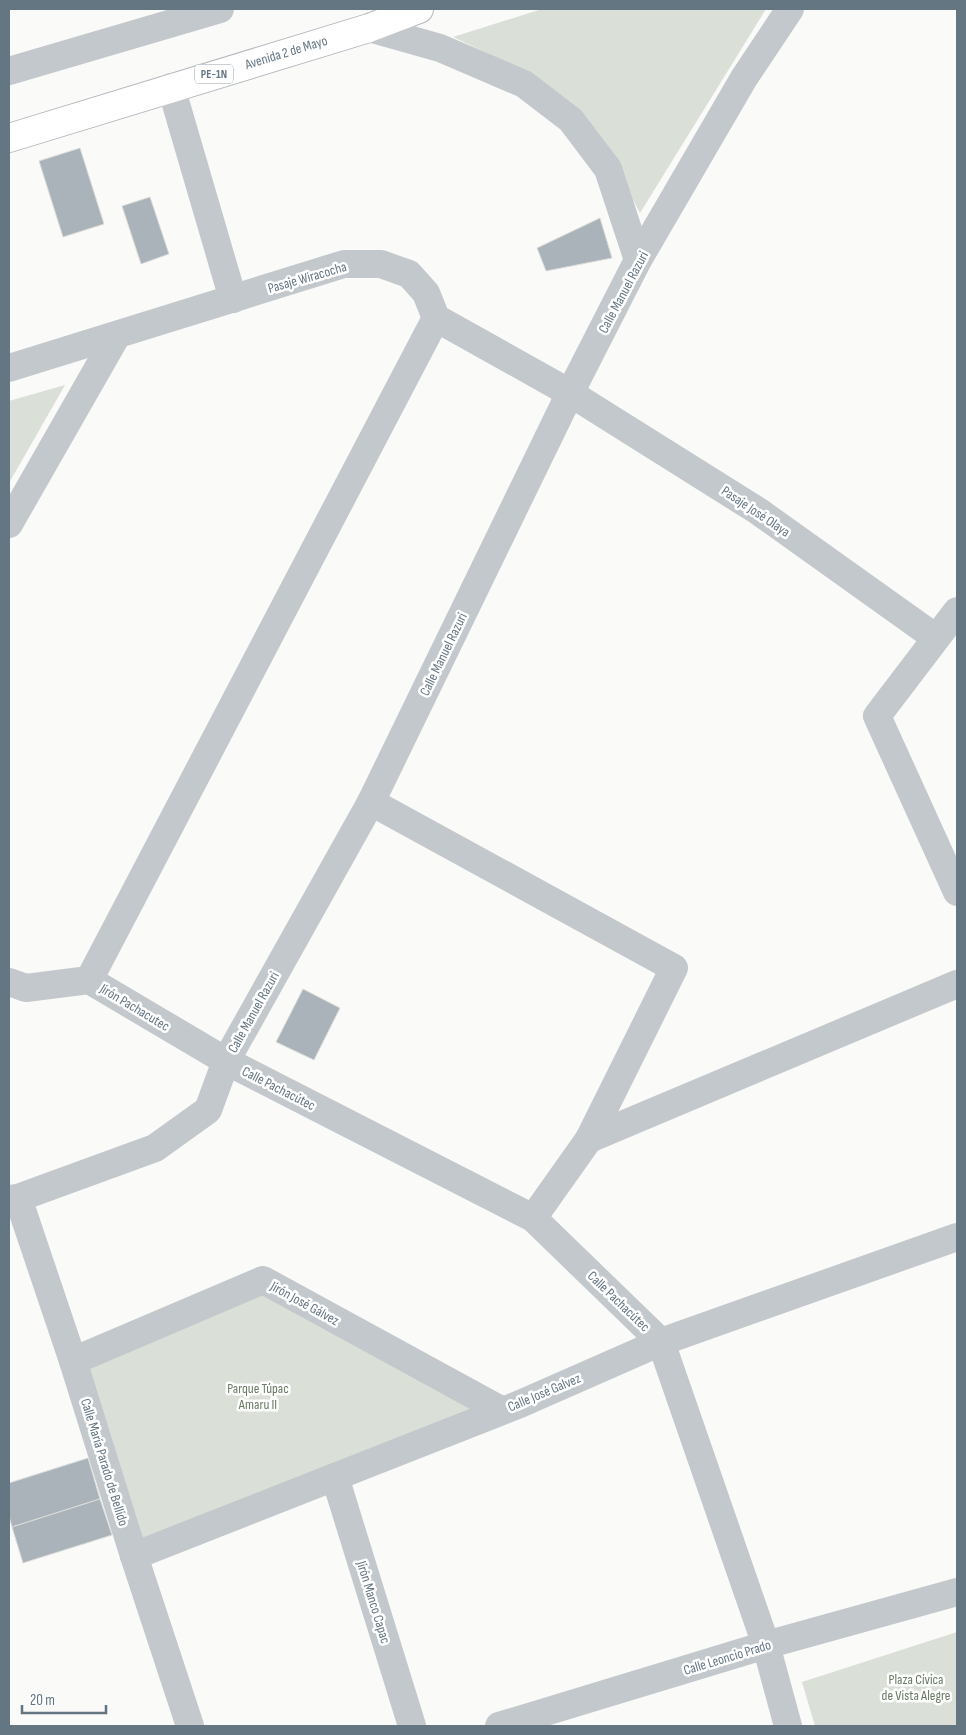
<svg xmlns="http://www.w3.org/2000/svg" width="966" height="1735" viewBox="0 0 966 1735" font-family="'Sofia Sans Condensed',sans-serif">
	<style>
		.green { fill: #dadfd7 }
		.building { fill: #aab3b9; stroke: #dcdcda }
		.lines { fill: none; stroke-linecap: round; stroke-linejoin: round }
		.highway-casing { stroke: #b4b9bd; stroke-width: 30 }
		.minor { stroke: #c3c8cc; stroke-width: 28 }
		.highway { stroke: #fff; stroke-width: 28 }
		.labels { text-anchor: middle; stroke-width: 5; stroke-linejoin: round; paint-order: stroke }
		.shield { fill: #fff; stroke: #939fa8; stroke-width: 1 }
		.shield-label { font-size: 12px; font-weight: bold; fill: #657683 }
		.street-label { font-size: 14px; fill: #657683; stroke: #fff }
		.park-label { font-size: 14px; fill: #687a64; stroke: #fff }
	</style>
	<rect width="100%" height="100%" fill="#fafaf8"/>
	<g class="green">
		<polygon points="542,9 766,9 640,213 606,150 493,56 453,37"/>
		<polygon points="65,385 9,483 9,401"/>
		<polygon points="263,1280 501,1410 136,1553 79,1368"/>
		<polygon points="957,1632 957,1726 815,1726 802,1682"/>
	</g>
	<g class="building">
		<polygon points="80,148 104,224 63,237 39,161"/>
		<polygon points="150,197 169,254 141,264 122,206"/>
		<polygon points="600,218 612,258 546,271 537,248"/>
		<polygon points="303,989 340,1008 314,1060 276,1042"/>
		<polygon points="88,1458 100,1499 12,1527 9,1516 9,1483"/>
		<polygon points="100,1499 112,1535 23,1563 12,1527"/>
	</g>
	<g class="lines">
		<g class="highway-casing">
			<polyline id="highway" points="9,138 369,28 419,9"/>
		</g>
		<g class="minor">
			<polyline points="369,28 440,48 524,84 571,120 608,169 638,260"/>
			<polyline points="9,71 220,9"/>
			<polyline points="171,87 233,299"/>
			<polyline points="9,368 344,264 381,264 409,274 426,293 436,318 570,393 758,511 936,638"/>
			<polyline points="9,524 117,335"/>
			<polyline points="957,611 877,716 957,892"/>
			<polyline points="371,802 674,968 589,1139 533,1218"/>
			<polyline points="89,980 436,318"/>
			<polyline points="9,982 26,988 89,980 226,1061 533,1218 661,1342 766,1645 788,1726"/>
			<polyline points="589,1139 957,984"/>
			<polyline points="18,1198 73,1361 134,1556 190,1726"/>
			<polyline points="9,1199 18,1198 155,1148 208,1110 226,1061 371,802 570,393 638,260 744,78 790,9"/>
			<polyline points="73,1361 263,1280 501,1410"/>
			<polyline points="335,1477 412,1726"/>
			<polyline points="134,1556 520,1404 661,1342 957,1237"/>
			<polyline points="499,1726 766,1645 957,1592"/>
		</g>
		<use href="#highway" class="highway"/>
	</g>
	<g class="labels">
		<rect class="shield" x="195" y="64.5" width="38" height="19" rx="4"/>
		<g class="shield-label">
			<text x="214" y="78">PE-1N</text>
		</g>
		<g class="street-label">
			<text transform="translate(286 52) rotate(-17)" y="5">Avenida 2 de Mayo</text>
			<text transform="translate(307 277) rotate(-16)" y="5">Pasaje Wiracocha</text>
			<text transform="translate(623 292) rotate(-62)" y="5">Calle Manuel Razuri</text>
			<text transform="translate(756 511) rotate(34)" y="5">Pasaje José Olaya</text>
			<text transform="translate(443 654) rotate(-64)" y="5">Calle Manuel Razuri</text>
			<text transform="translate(135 1007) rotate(31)" y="5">Jirón Pachacutec</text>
			<text transform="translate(253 1012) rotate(-61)" y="5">Calle Manuel Razuri</text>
			<text transform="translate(279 1088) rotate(27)" y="5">Calle Pachacútec</text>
			<text transform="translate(619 1301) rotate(44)" y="5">Calle Pachacútec</text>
			<text transform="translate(305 1303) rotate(29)" y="5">Jirón José Gálvez</text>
			<text transform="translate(544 1392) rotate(-23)" y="5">Calle José Galvez</text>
			<text transform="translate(105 1462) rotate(73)" y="5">Calle María Parado de Bellido</text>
			<text transform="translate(374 1602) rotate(73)" y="5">Jirón Manco Capac</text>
			<text transform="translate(727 1657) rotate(-17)" y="5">Calle Leoncio Prado</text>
		</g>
		<g class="park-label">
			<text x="258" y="1393">Parque Túpac<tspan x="258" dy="16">Amaru II</tspan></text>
			<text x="916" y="1684">Plaza Cívica<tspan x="916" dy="16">de Vista Alegre</tspan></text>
		</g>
	</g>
	<rect width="966" height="1735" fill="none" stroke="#657683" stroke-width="20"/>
	<path d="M22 1705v8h84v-8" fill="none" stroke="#657683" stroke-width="2.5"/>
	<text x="30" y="1705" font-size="15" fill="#657683" stroke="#ffffff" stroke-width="4" paint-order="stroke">20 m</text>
</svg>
